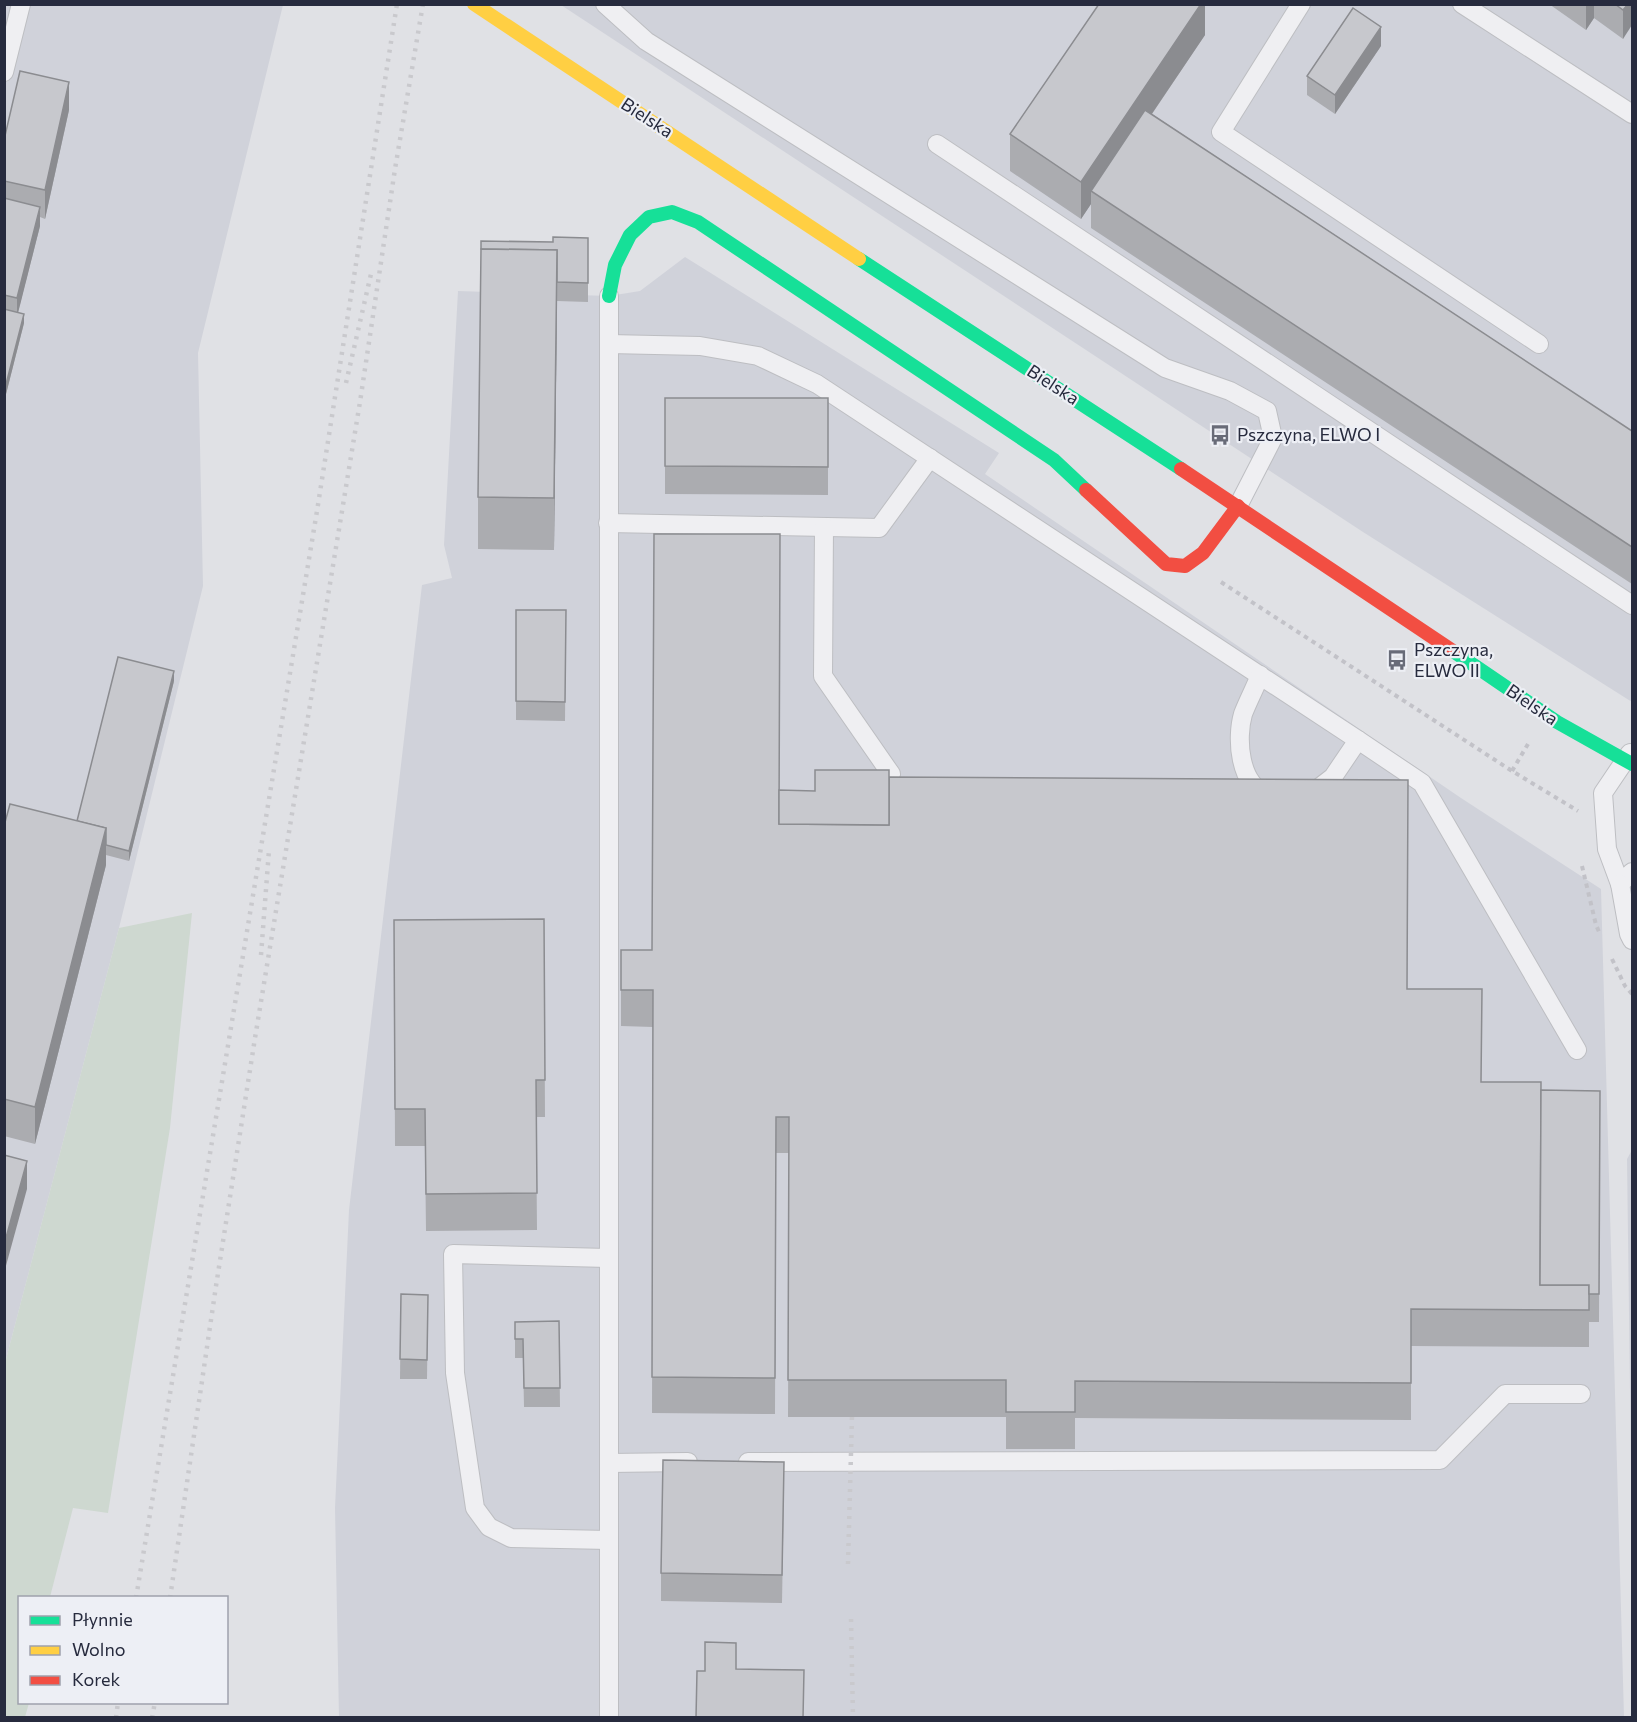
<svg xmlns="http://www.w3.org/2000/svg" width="1637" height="1722" viewBox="0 0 1637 1722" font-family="Commissioner,sans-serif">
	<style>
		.built { fill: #d0d2da }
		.green { fill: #ced8d0 }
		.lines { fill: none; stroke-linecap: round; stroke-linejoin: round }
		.lane-casing { stroke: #bdbec2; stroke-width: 20 }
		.path { stroke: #c2c2c8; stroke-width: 4; stroke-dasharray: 4.5 4.5; stroke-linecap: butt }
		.lane { stroke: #efeff2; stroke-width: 18 }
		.fast { stroke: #16e098; stroke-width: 14 }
		.slow { stroke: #ffcf43; stroke-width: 14 }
		.jam { stroke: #f24e42; stroke-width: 14 }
		.rail { stroke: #c9c9cd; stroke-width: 4.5; stroke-dasharray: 3 6; stroke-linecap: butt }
		.wall { fill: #abacb0 }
		.shaded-wall { fill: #8b8c90 }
		.building { fill: #c7c8cd; stroke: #8b8c90; stroke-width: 1.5 }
		.labels { text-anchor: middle; stroke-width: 4.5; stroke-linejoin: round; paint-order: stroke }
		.street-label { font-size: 18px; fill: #272b3e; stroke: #edeff5 }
		.poi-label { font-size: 18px; fill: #272b3e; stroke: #edeff5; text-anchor: start }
	</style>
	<rect width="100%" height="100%" fill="#e0e1e5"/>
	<g class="built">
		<polygon points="5,5 283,5 198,353 203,586 119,928 5,1363"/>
		<polygon points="561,5 1632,5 1632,702 1363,532"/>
		<polygon points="685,257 999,453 985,474 1461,798 1601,889 1624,1717 339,1718 335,1508 349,1210 422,585 452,578 444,545 458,291 609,296 640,291"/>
		<polygon points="1632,1150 1632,1545 1627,1159"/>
	</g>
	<polygon class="green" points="192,913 170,1128 108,1513 73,1508 50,1597 20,1598 20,1702 29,1703 25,1717 5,1717 5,1363 119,928"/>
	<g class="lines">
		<g class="lane-casing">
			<g id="lane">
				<polyline points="605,4 646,41 1165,368 1230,391 1267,411 1273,438 1238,506"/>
				<polyline points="1301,4 1221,132 1539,344"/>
				<polyline points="1462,4 1632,114"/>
				<polyline points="4,72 21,4"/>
				<polyline points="937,144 1632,605"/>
				<polyline points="609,344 700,346 758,356 817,384 1358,740 1422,783 1577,1050"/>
				<polyline points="608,523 879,528 930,458"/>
				<polyline points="824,527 823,676 891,774"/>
				<path d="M1260 675C1255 688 1248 701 1243 714 1236 738 1239 785 1267 794"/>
				<polyline points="1630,753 1603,793 1607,849 1620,884 1632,872"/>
				<polyline points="1311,794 1333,777 1358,740"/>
				<polyline points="1620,884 1629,934 1632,940"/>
				<polyline points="608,1258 453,1254 455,1373 475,1508 489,1527 511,1538 609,1540"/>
				<polyline points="748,1462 1440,1460 1505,1394 1581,1394"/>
				<polyline points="609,1463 688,1462"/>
				<polyline points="609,1718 609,296"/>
			</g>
		</g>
		<g class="path">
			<polyline points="1221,582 1512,771 1578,811"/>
			<polyline points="1512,771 1528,744"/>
			<polyline points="1582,866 1596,925 1600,934"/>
			<polyline points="1612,959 1625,986 1632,994"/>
		</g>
		<use href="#lane" class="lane"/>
		<g class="fast">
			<polyline points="859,259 1181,469"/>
			<polyline points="609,296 615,265 630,235 649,217 672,212 698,222 1054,460 1086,490"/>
			<polyline points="1453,651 1557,722 1632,764"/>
		</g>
		<polyline class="slow" points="474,4 859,259"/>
		<g class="jam">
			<polyline points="1181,469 1453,651"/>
			<polyline points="1086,490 1166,564 1185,566 1203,553 1238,506"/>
		</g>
		<g class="rail">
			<polyline points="346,383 371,274"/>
			<polyline points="261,955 269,850"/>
			<polyline points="848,1564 852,1416"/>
			<polyline points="136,1598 317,511 397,4"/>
			<polyline points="170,1598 216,1286 255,1038 360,402 395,169 423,4"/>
			<polyline points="851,1619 853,1718"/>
			<polyline points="116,1718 118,1702"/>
			<polyline points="152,1718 155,1702"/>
		</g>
	</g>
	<g class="wall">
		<polygon points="1205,4 1205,35 1152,114 1632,431 1632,584 1091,228 1091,204 1081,219 1010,171 1010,134"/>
		<polygon points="1549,4 1632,4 1623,39 1594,18 1586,30"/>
		<polygon points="1381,46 1335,114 1307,95 1307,76"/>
		<polygon points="69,110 45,219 40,217 40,226 18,312 24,323 4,402 4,140"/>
		<polygon points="588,238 588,302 557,301 554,550 478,549 478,497 553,242"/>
		<polygon points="665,398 828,398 828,495 665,494"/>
		<polygon points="516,610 566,610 565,721 516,720"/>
		<polygon points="174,681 129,861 106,855 106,865 35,1144 4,1136 4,826 77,821"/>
		<polygon points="779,790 1407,989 1481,1082 1541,1090 1600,1091 1599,1322 1589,1322 1589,1347 1411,1346 1411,1420 1075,1418 1075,1449 1006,1449 1006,1417 788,1417 789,1153 776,1153 775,1414 652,1413 653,1027 621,1026 621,990"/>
		<polygon points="544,919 545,1117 536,1117 537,1230 426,1231 425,1146 395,1146 394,920"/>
		<polygon points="401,1294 428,1295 427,1379 400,1379"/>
		<polygon points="559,1321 560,1407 524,1407 523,1358 515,1358 515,1322"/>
		<polygon points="784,1491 782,1603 661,1601 661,1573"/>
	</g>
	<g class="shaded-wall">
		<polygon points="1201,4 1205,4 1205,35 1097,195 1091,191 1091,204 1081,219 1081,182"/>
		<polygon points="1586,4 1594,4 1594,18 1586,30"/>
		<polygon points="1628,4 1632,4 1632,25 1623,39 1623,10"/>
		<polygon points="1381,27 1381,46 1335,114 1335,95"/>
		<polygon points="69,82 69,110 45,219 45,190"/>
		<polygon points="40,207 40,226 17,317 17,298"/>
		<polygon points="557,250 557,301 554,550 554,498"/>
		<polygon points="24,314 24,323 4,402 4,392"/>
		<polygon points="174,671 174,681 129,861 129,851"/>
		<polygon points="106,828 106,865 35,1144 35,1107"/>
		<polygon points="27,1161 27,1189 4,1273 4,1245"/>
	</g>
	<g class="building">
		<polygon points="1099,4 1201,4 1081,182 1010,134"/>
		<polygon points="1615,4 1628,4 1623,10"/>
		<polygon points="1353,8 1381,27 1335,95 1307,76"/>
		<polygon points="20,71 69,82 45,190 4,181 4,140"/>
		<polygon points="1145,110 1632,431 1632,547 1091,191"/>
		<polygon points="4,198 40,207 17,298 4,295"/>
		<polygon points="553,237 588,238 588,283 557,282 557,250 481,249 481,241 553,242"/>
		<polygon points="481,249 557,250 554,498 478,497"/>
		<polygon points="4,309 24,314 4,392"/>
		<polygon points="665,398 828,398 828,467 665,466"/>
		<polygon points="654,534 780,534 779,824 889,825 889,777 1408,780 1407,989 1482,989 1481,1082 1541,1082 1540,1285 1589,1285 1589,1310 1411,1309 1411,1383 1075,1381 1075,1412 1006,1412 1006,1380 788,1380 789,1117 776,1117 775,1378 652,1377 653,990 621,990 621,950 652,950"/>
		<polygon points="516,610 566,610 565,702 516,701"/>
		<polygon points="118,657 174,671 129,851 106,845 106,828 77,821"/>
		<polygon points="815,770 889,770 889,825 779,824 779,790 815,791"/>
		<polygon points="10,804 106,828 35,1107 4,1099 4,826"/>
		<polygon points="544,919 545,1080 536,1080 537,1193 426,1194 425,1109 395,1109 394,920"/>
		<polygon points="1541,1090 1600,1091 1599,1294 1589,1294 1589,1285 1540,1285"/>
		<polygon points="4,1155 27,1161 4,1245"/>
		<polygon points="401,1294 428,1295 427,1360 400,1359"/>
		<polygon points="559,1321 560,1388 524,1388 523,1339 515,1339 515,1322"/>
		<polygon points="663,1460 784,1462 782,1575 661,1573"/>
		<polygon points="705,1642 736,1643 736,1669 804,1670 803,1718 696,1718 697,1671 705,1671"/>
	</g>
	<defs>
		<g id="bus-bare" transform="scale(1.62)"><path d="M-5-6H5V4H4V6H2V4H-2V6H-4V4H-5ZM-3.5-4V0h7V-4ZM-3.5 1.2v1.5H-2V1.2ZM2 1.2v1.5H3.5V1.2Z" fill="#686b78" stroke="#edeff5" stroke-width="2.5" paint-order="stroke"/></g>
	</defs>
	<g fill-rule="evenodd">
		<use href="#bus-bare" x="1220" y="435"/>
		<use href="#bus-bare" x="1397" y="660"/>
	</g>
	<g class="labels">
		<g class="street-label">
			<text transform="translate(647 118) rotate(33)" y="6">Bielska</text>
			<text transform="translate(1053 385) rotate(33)" y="6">Bielska</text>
			<text transform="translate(1532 705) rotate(34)" y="6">Bielska</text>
		</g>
		<g class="poi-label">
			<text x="1237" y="441">Pszczyna, ELWO I</text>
			<text x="1414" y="656">Pszczyna,<tspan x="1414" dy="21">ELWO II</tspan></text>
		</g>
	</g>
	<rect width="1637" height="1722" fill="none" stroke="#272b3e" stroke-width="12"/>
	<rect x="18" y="1596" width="210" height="108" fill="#edeff5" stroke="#9ea1ac" stroke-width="1.5"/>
	<rect x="30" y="1616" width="30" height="9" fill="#16e098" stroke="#9ea1ac" stroke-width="1.5"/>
	<text x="72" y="1626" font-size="18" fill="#272b3e">Płynnie</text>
	<rect x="30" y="1646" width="30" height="9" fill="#ffcf43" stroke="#9ea1ac" stroke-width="1.5"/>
	<text x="72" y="1656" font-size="18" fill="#272b3e">Wolno</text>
	<rect x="30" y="1676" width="30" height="9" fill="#f24e42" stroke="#9ea1ac" stroke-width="1.5"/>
	<text x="72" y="1686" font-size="18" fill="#272b3e">Korek</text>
</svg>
